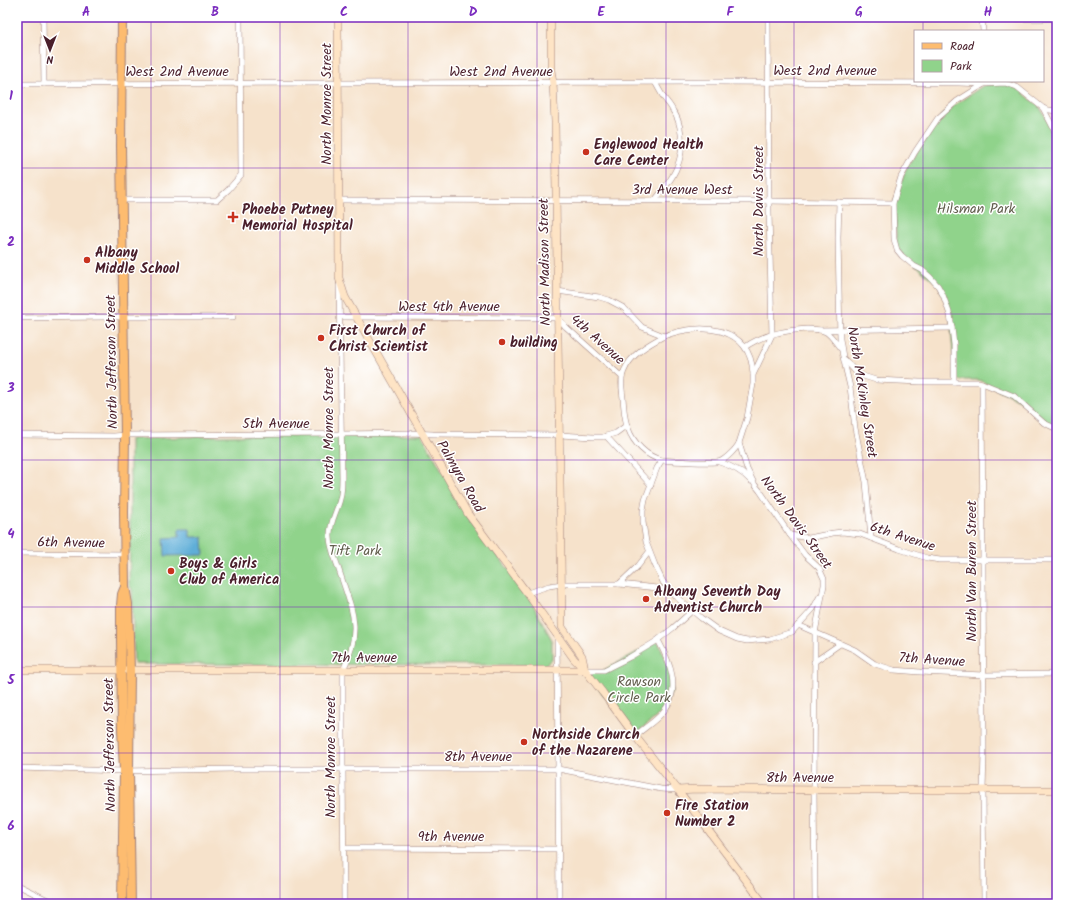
<svg xmlns="http://www.w3.org/2000/svg" width="1074" height="921" viewBox="0 0 1074 921" font-family="Kalam,sans-serif">
	<style>
		.green { fill: #90d38b; stroke: #6d795b }
		.water { fill: #5eaed8; stroke: #546682 }
		.lines { fill: none; stroke-linecap: round; stroke-linejoin: round }
		.street-casing { stroke: #a0807b; stroke-width: 6 }
		.secondary-casing { stroke: #a0807b; stroke-width: 8 }
		.primary-casing { stroke: #a0807b; stroke-width: 10 }
		.street { stroke: #fff; stroke-width: 5 }
		.secondary { stroke: #fee4c5; stroke-width: 7 }
		.primary { stroke: #fdbc6f; stroke-width: 8 }
		.grid { fill: none; stroke: #7b2cbf; stroke-width: 1; stroke-opacity: 0.55 }
		.poi-dot { fill: #c8321e; stroke: #fff; stroke-width: 1.5 }
		.labels { text-anchor: middle; stroke-width: 3; stroke-linejoin: round; paint-order: stroke }
		.street-label { font-size: 14px; fill: #4a1f2b; stroke: #fff }
		.poi-label { font-size: 14px; font-weight: bold; fill: #4a1f2b; stroke: #fff; text-anchor: start }
		.park-label { font-size: 14px; fill: #625e4d; stroke: #fff }
		.neatline { fill: none; stroke: #7b2cbf; stroke-width: 1.5 }
		.grid-label { font-size: 13px; text-anchor: middle; font-weight: bold; fill: #7b2cbf }
	</style>
	<rect width="100%" height="100%" fill="#fff"/>
	<filter id="ink" filterUnits="userSpaceOnUse"><feTurbulence type="fractalNoise" baseFrequency=".025" numOctaves="2"/><feDisplacementMap in="SourceGraphic" scale="8" xChannelSelector="R" yChannelSelector="G"/><feConvolveMatrix kernelMatrix="1 2 1 2 8 2 1 2 1" color-interpolation-filters="sRGB"/></filter>
	<filter id="wash" filterUnits="userSpaceOnUse"><feTurbulence type="fractalNoise" baseFrequency=".012" numOctaves="4" result="noise"/><feDisplacementMap in="SourceGraphic" scale="16" xChannelSelector="R" yChannelSelector="G"/><feGaussianBlur stdDeviation="0.9" result="paint"/><feColorMatrix in="noise" values="0 0 0 0 0 0 0 0 0 0 0 0 0 0 0 0 0 1.4 0 .05"/><feComposite in="paint" operator="in"/></filter>
	<g filter="url(#wash)">
		<rect width="100%" height="100%" fill="#f6e2cb"/>
		<g class="green">
			<polygon points="1005,84 1017,88 1039,106 1057,136 1057,428 1045,422 1023,402 979,380 955,380 950,313 939,285 907,259 897,247 894,203 907,166 946,111 984,85"/>
			<polygon points="422,435 467,515 527,594 552,640 552,659 545,665 134,664 132,590 129,584 130,531 130,439 213,436"/>
			<polygon points="658,641 670,669 672,691 662,712 635,735 586,672 602,671"/>
		</g>
		<polygon class="water" points="179,529 190,529 190,537 203,537 204,555 165,556 164,538 179,537"/>
	</g>
	<g filter="url(#ink)">
		<g class="lines">
			<g class="street-casing">
				<g id="street">
					<polyline points="43,17 44,84"/>
					<polyline points="768,17 769,212 772,335 753,375 753,384 747,418 739,443 747,469 755,485 760,491 790,535 805,555 819,568 824,579 824,585 815,633 814,790 815,904"/>
					<polyline points="982,17 983,31"/>
					<polyline points="982,19 1057,19"/>
					<path d="M655 82C658 88 661 93 664 98 667 102 671 106 673 111 678 117 680 126 681 134 685 161 672 180 655 200"/>
					<polyline points="17,84 716,82 959,83 984,84 984,81"/>
					<polyline points="1043,108 1049,110 1057,111"/>
					<polyline points="122,200 217,200 228,190 241,175 240,17"/>
					<polyline points="339,200 769,201 893,203"/>
					<polyline points="839,202 838,238 840,339 843,357 850,387 855,428 866,482 871,538"/>
					<path d="M339 285 342 477C342 484 342 492 340 499 337 512 329 523 330 537 330 547 335 558 338 567 351 608 364 628 343 670V769L344 904"/>
					<path d="M557 291 599 297 609 300 624 308 642 327 664 336C700 322 751 325 753 374"/>
					<polyline points="340,317 558,318 566,327 622,377"/>
					<polyline points="17,318 106,317 233,317"/>
					<polyline points="819,330 952,328"/>
					<path d="M745 347C764 334 785 330 807 329 814 329 820 329 826 332 832 336 836 343 840 348"/>
					<polyline points="845,360 856,372 863,376 876,380 920,382 979,382 982,383 1014,396 1044,423 1057,429"/>
					<polyline points="954,382 954,345 952,328 950,315 943,295 938,286 930,277 922,270 914,266 902,256 897,250 894,239 893,203 901,177 915,152 938,118 957,101 984,84 1005,83 1017,87 1043,108 1057,135"/>
					<polyline points="982,383 984,754 983,790 984,904"/>
					<polyline points="17,435 114,436 125,435 341,434 410,433 433,434 560,435 593,437 603,437 616,433 627,425"/>
					<polyline points="606,436 651,485"/>
					<path d="M739 443C736 449 727 458 721 461 714 464 671 461 662 460L657 468 645 500 643 511V522L646 542 655 565 663 582 675 596 701 618 719 631 737 639 747 641 770 639 792 632 813 609 820 596"/>
					<path d="M662 460C647 457 633 443 628 428 624 419 624 408 623 398 622 390 620 379 624 371 631 354 649 344 664 336"/>
					<path d="M719 462C732 466 742 471 751 481"/>
					<polyline points="790,535 809,538 833,533 842,532 860,534 899,549 927,558 940,560 1057,560"/>
					<polyline points="17,553 125,554"/>
					<polyline points="619,584 657,588 671,591"/>
					<polyline points="527,593 549,586 562,584 619,584 638,566 649,552"/>
					<polyline points="798,625 855,650 875,664 894,670 920,672 983,675 1057,674"/>
					<polyline points="557,636 559,904"/>
					<polyline points="814,662 840,644"/>
					<polyline points="585,670 604,670 630,657 655,642 673,628 693,610"/>
					<path d="M635 736C644 728 656 721 663 712 682 690 670 662 658 640"/>
					<polyline points="17,768 124,771 234,769 558,769 661,789 678,790"/>
					<polyline points="344,848 559,849"/>
					<polyline points="17,885 50,901"/>
				</g>
			</g>
			<g class="secondary-casing">
				<g id="secondary">
					<polyline points="338,17 339,278 345,297 468,514 527,593 574,659 585,670 603,693 635,736 678,790 764,904"/>
					<polyline points="551,17 551,70 553,83 555,122 562,627 582,656 585,670"/>
					<polyline points="17,670 585,670"/>
					<polyline points="678,790 696,789 833,790 1057,790"/>
				</g>
			</g>
			<g class="primary-casing">
				<g id="primary">
					<polyline points="122,17 121,146 125,435 124,513 125,587 128,604 130,671 129,771 131,904"/>
					<polyline points="122,904 124,771 122,729 121,639 121,605 122,594 124,589"/>
				</g>
			</g>
			<use href="#street" class="street"/>
			<use href="#secondary" class="secondary"/>
			<use href="#primary" class="primary"/>
		</g>
	</g>
	<path class="grid" d="M151 17V904M280 17V904M408 17V904M537 17V904M666 17V904M794 17V904M923 17V31M923 81V904M17 168H1057M17 314H1057M17 460H1057M17 607H1057M17 753H1057"/>
	<g class="poi-dot">
		<circle cx="586" cy="152" r="4"/>
		<path d="M231 211h4v4h4v4h-4v4h-4v-4h-4v-4h4z"/>
		<circle cx="87" cy="260" r="4"/>
		<circle cx="321" cy="338" r="4"/>
		<circle cx="502" cy="342" r="4"/>
		<circle cx="171" cy="571" r="4"/>
		<circle cx="646" cy="599" r="4"/>
		<circle cx="524" cy="742" r="4"/>
		<circle cx="667" cy="813" r="4"/>
	</g>
	<g class="labels">
		<g class="street-label">
			<text x="825" y="75">West 2nd Avenue</text>
			<text x="177" y="76">West 2nd Avenue</text>
			<text x="501" y="76">West 2nd Avenue</text>
			<text transform="translate(326 104) rotate(-90)" y="5">North Monroe Street</text>
			<text x="682" y="194">3rd Avenue West</text>
			<text transform="translate(758 201) rotate(-90)" y="5">North Davis Street</text>
			<text transform="translate(544 262) rotate(-91)" y="5">North Madison Street</text>
			<text x="449" y="311">West 4th Avenue</text>
			<text transform="translate(598 339) rotate(42)" y="5">4th Avenue</text>
			<text transform="translate(111 362) rotate(-91)" y="5">North Jefferson Street</text>
			<text transform="translate(863 392) rotate(81)" y="5">North McKinley Street</text>
			<text x="276" y="428">5th Avenue</text>
			<text transform="translate(328 428) rotate(-90)" y="5">North Monroe Street</text>
			<text transform="translate(461 476) rotate(60)" y="5">Palmyra Road</text>
			<text transform="translate(797 522) rotate(54)" y="5">North Davis Street</text>
			<text transform="translate(903 536) rotate(18)" y="5">6th Avenue</text>
			<text transform="translate(71 542) rotate(1)" y="5">6th Avenue</text>
			<text transform="translate(971 571) rotate(-90)" y="5">North Van Buren Street</text>
			<text x="364" y="662">7th Avenue</text>
			<text transform="translate(932 659) rotate(4)" y="5">7th Avenue</text>
			<text transform="translate(109 745) rotate(-91)" y="5">North Jefferson Street</text>
			<text x="478" y="761">8th Avenue</text>
			<text transform="translate(330 757) rotate(-90)" y="5">North Monroe Street</text>
			<text x="800" y="782">8th Avenue</text>
			<text x="451" y="841">9th Avenue</text>
		</g>
		<g class="poi-label">
			<text x="594" y="149">Englewood Health<tspan x="594" dy="16">Care Center</tspan></text>
			<text x="242" y="214">Phoebe Putney<tspan x="242" dy="16">Memorial Hospital</tspan></text>
			<text x="95" y="257">Albany<tspan x="95" dy="16">Middle School</tspan></text>
			<text x="329" y="335">First Church of<tspan x="329" dy="16">Christ Scientist</tspan></text>
			<text x="510" y="347">building</text>
			<text x="179" y="568">Boys &amp; Girls<tspan x="179" dy="16">Club of America</tspan></text>
			<text x="654" y="596">Albany Seventh Day<tspan x="654" dy="16">Adventist Church</tspan></text>
			<text x="532" y="739">Northside Church<tspan x="532" dy="16">of the Nazarene</tspan></text>
			<text x="675" y="810">Fire Station<tspan x="675" dy="16">Number 2</tspan></text>
		</g>
		<g class="park-label">
			<text x="976" y="213">Hilsman Park</text>
			<text x="355" y="555">Tift Park</text>
			<text x="639" y="686">Rawson<tspan x="639" dy="16">Circle Park</tspan></text>
		</g>
	</g>
	<rect width="1074" height="921" fill="none" stroke="#fff" stroke-width="44"/>
	<rect x="914" y="30" width="130" height="52" fill="#ffffff" stroke="#b7a5aa"/>
	<rect x="922" y="43" width="20" height="6" fill="#fdbc6f" stroke="#b7a5aa"/>
	<text x="950" y="50" font-size="12" fill="#4a1f2b">Road</text>
	<rect x="922" y="60" width="20" height="12" fill="#90d38b" stroke="#b7a5aa"/>
	<text x="950" y="70" font-size="12" fill="#4a1f2b">Park</text>
	<g transform="translate(50 50) rotate(180)" stroke="#ffffff" stroke-width="3" paint-order="stroke">
	<path d="M0-3L7 15L0 10L-7 15Z" fill="#4a1f2b"/>
	<text y="-6" font-size="11" font-weight="bold" text-anchor="middle" fill="#4a1f2b">N</text>
	</g>
	<rect x="22" y="22" width="1030" height="877" class="neatline"/>
	<g class="grid-label">
		<text x="86" y="16">A</text>
		<text x="215" y="16">B</text>
		<text x="344" y="16">C</text>
		<text x="473" y="16">D</text>
		<text x="601" y="16">E</text>
		<text x="730" y="16">F</text>
		<text x="859" y="16">G</text>
		<text x="988" y="16">H</text>
		<text x="11" y="100">1</text>
		<text x="11" y="246">2</text>
		<text x="11" y="392">3</text>
		<text x="11" y="538">4</text>
		<text x="11" y="684">5</text>
		<text x="11" y="830">6</text>
	</g>
</svg>
